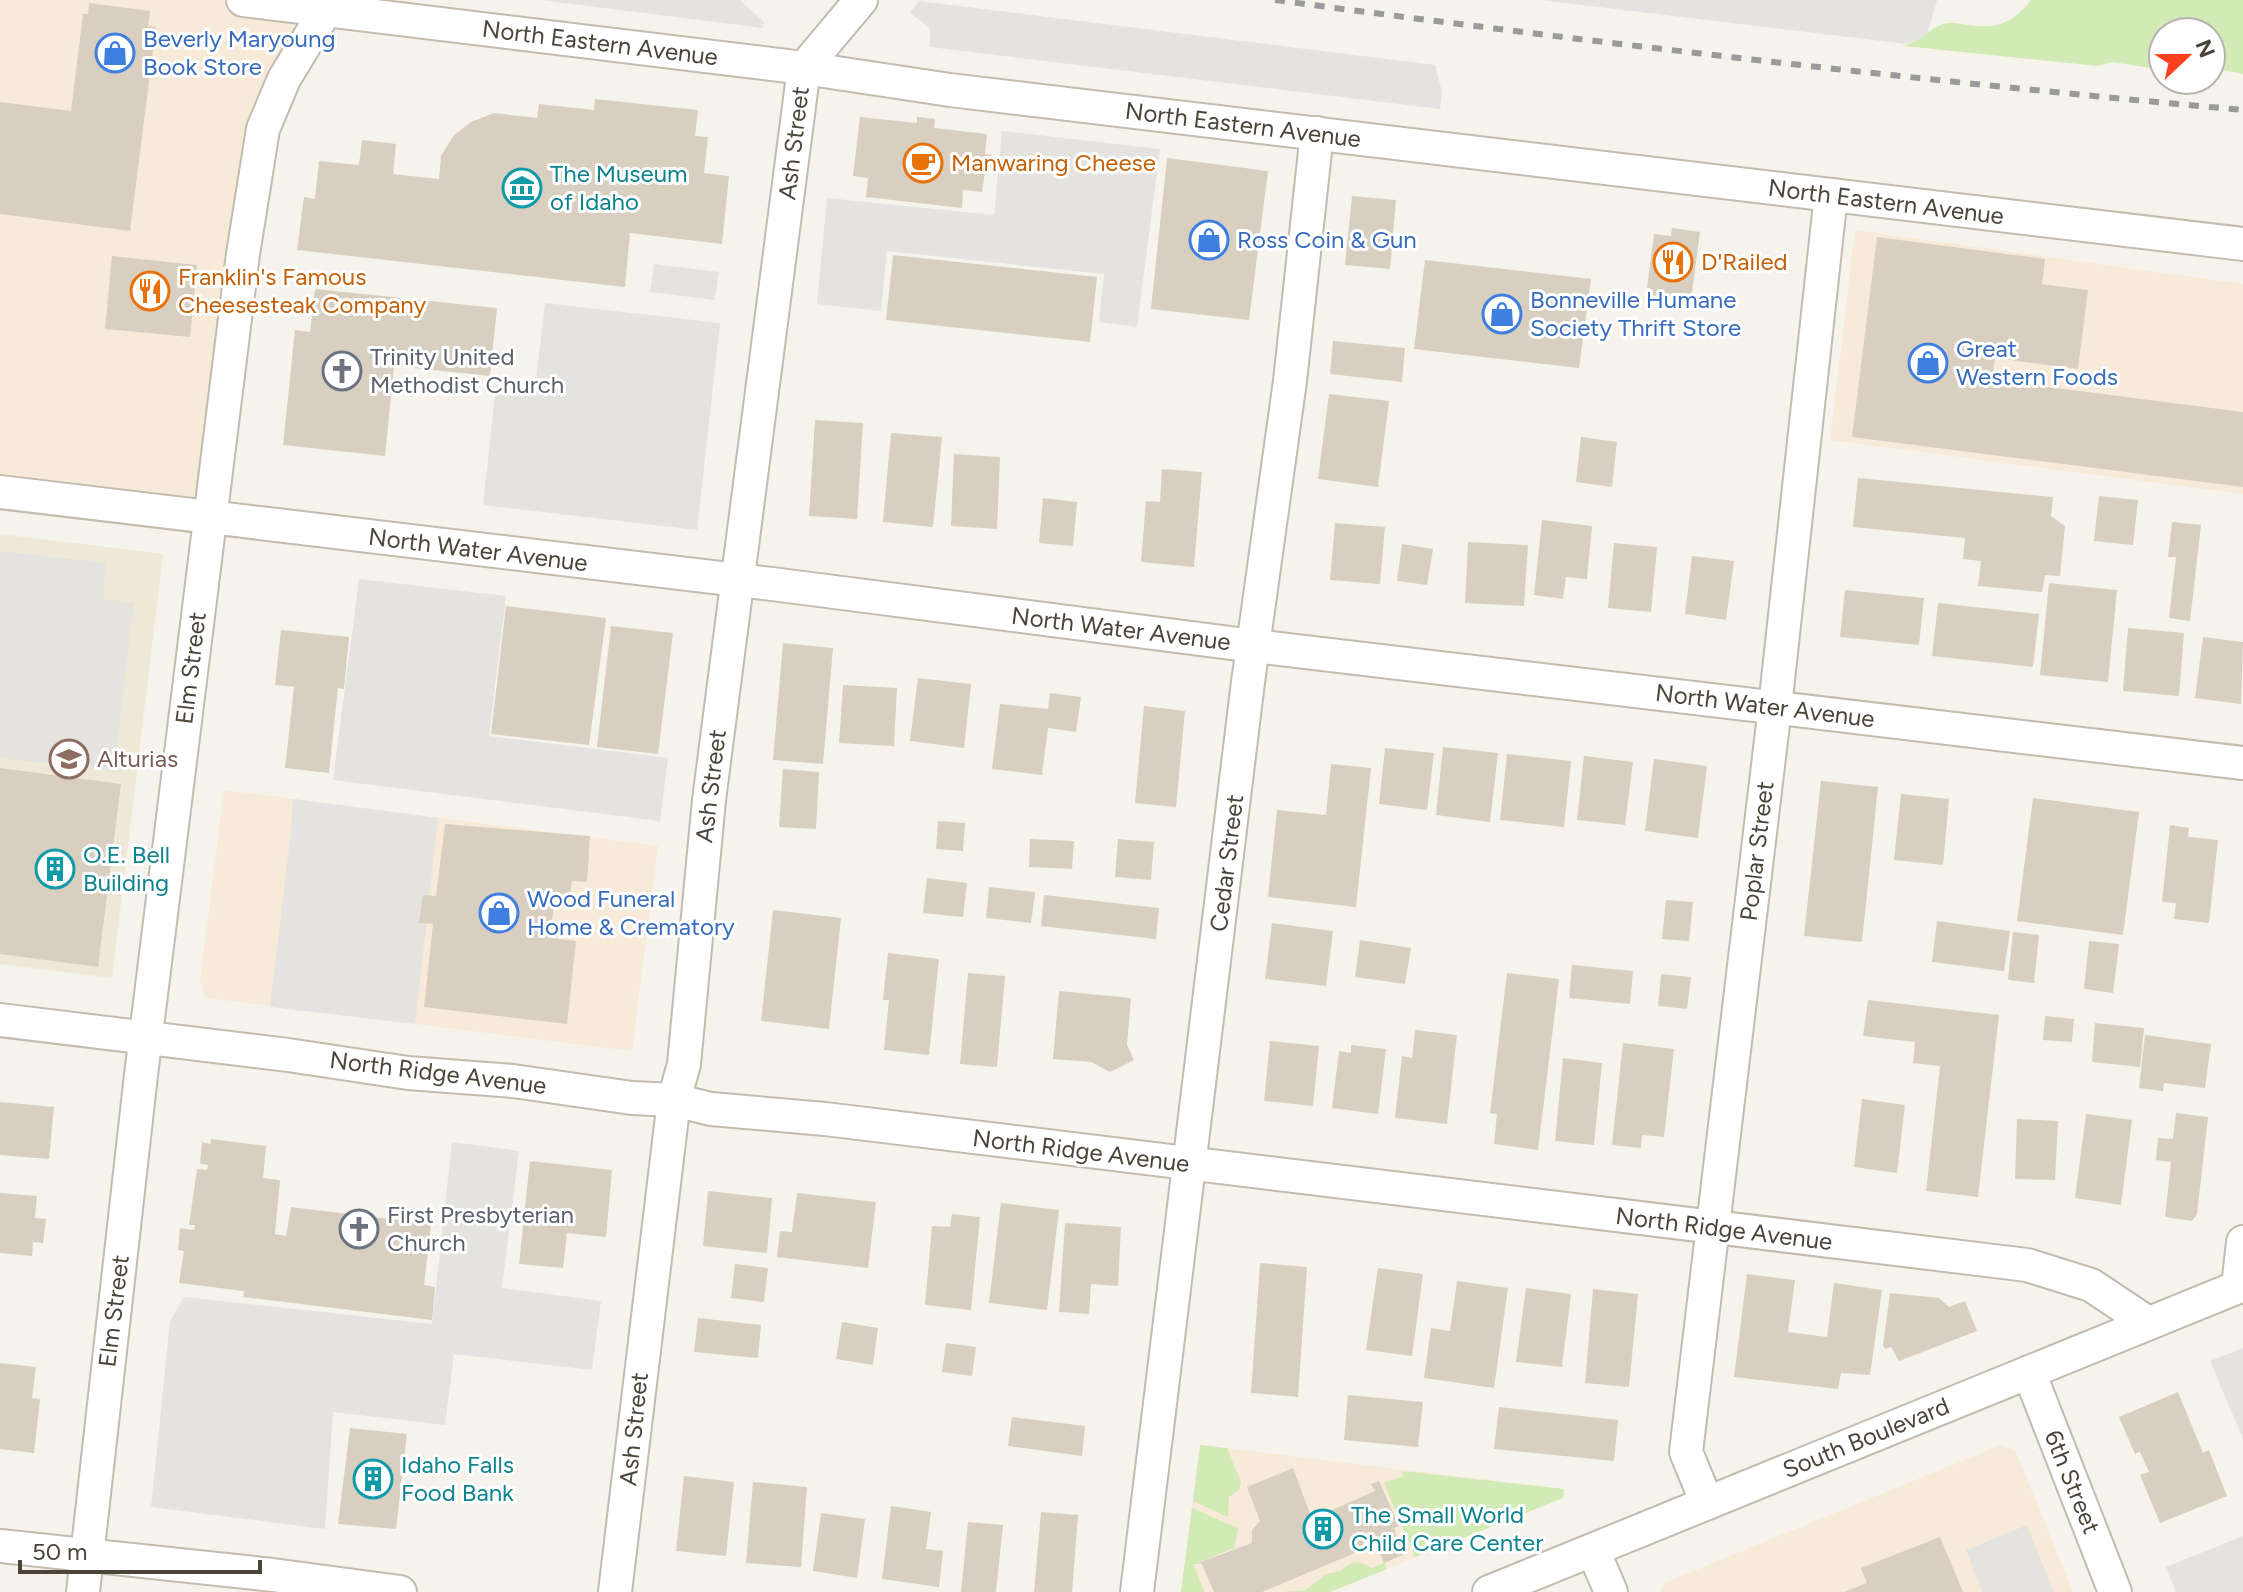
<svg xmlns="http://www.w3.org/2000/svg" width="2243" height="1592" viewBox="0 0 2243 1592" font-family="Figtree,sans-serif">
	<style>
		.commercial { fill: #f7ead8 }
		.education { fill: #efe8d6 }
		.green { fill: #d2eab5 }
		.parking { fill: #e5e3e0 }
		.building { fill: #d8cfc1 }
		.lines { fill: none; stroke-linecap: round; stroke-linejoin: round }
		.minor-casing { stroke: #c2bbae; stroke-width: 36 }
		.minor { stroke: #fff; stroke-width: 32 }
		.rail { stroke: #9a9a9a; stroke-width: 6; stroke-dasharray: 10 10; stroke-linecap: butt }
		.labels { text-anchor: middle; stroke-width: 6; stroke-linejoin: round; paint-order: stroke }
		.shop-label { font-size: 24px; fill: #366cbe; stroke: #fff; text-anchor: start }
		.street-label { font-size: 24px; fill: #4b4439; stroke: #fff }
		.food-label { font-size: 24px; fill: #c56008; stroke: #fff; text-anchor: start }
		.culture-label { font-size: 24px; fill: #0d838f; stroke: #fff; text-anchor: start }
		.worship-label { font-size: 24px; fill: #5b616d; stroke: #fff; text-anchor: start }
		.education-label { font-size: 24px; fill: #785e54; stroke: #fff; text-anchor: start }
	</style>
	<rect width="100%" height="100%" fill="#f6f3ec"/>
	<g class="commercial">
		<polygon points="0,0 327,0 284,79 209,518 0,492"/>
		<polygon points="1855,230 2243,284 2243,494 1830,440"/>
		<polygon points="224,790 658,846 632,1051 208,998 204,995 200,981"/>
		<polygon points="1200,1445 1564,1489 1563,1498 1330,1592 1181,1592"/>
		<polygon points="2001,1445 2015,1450 2073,1592 1660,1592 1664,1583"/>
	</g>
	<polygon class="education" points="0,534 163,554 112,978 0,964"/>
	<g class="green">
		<path d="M2031 0H2243V74L2223 70 2211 71V32H2163V70L2112 62 2098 66 1904 46C1920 41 1929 29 1943 24 1951 21 1961 24 1969 25 1997 30 2014 22 2031 0Z"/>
		<polygon points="1200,1445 1227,1448 1241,1482 1239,1490 1229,1497 1228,1517 1193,1501"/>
		<polygon points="1401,1471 1564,1489 1563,1498 1415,1557 1384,1483 1403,1476"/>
		<polygon points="1192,1508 1238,1528 1234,1550 1233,1548 1201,1562 1202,1564 1193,1564 1205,1592 1181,1592"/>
		<polygon points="1359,1562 1372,1568 1384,1563 1387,1569 1330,1592 1282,1592 1306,1590 1326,1574 1340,1571 1351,1563"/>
	</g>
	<g class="parking">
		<polygon points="540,0 740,0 764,22 763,28"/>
		<polygon points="1540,0 1937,0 1927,35 1906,44"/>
		<polygon points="919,1 1435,65 1442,92 1440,109 930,47 930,28 910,13"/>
		<polygon points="1002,131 1160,149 1137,327 1099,322 1104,274 887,251 881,311 817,304 827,198 994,215"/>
		<polygon points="654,264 719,272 715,300 650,292"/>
		<polygon points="545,303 720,323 697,530 483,505 496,385 535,389"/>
		<polygon points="0,551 106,563 103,599 134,603 114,771 0,758"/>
		<polygon points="359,579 506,596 489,736 668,758 660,821 333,780"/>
		<polygon points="293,799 438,818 415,1024 270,1007 291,831"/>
		<polygon points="452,1142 519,1151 502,1288 601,1301 592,1370 454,1354 445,1425 333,1412 325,1529 151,1507 170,1321 184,1297 432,1324"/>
		<polygon points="2243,1348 2243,1439 2210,1361"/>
		<polygon points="2027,1525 2054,1592 1982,1592 1966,1550"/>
		<polygon points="2243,1536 2243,1592 2176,1592 2166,1567"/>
	</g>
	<g class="building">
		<polygon points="89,3 150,11 148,26 156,27 130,231 0,214 0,102 71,111 83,14 88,14"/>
		<polygon points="595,99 698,110 695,136 708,137 704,173 729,176 722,244 630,233 625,287 297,250 304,197 315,199 319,161 359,165 362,140 396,144 393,174 439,179 441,156 454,135 471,122 494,113 537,118 539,104 594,110"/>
		<polygon points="860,117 917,123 917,117 935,119 934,128 987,134 985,154 992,155 990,173 985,172 982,192 963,190 962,208 866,197 868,178 853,176"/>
		<polygon points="1167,158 1268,171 1249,320 1151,309"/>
		<polygon points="1352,196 1396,200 1390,269 1345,265"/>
		<polygon points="1672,228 1700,232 1691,300 1649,295 1650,288 1647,288 1654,234 1671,236"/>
		<polygon points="1877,237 2045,259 2042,284 2088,290 2078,369 1995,358 1992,380 2243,412 2243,487 1852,437"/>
		<polygon points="893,255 1097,277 1090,342 886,320"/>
		<polygon points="112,256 197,265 190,337 105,329"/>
		<polygon points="1425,260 1591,279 1579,368 1414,349"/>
		<polygon points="315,289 497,308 490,376 394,366 385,456 283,445 295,330 310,332"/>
		<polygon points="1333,341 1405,348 1402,382 1330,374"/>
		<polygon points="1329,394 1389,401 1378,487 1318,479"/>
		<polygon points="815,420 863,423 857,519 809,516"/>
		<polygon points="891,433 942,437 933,527 883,522"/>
		<polygon points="1581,437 1617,442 1612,487 1576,482"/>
		<polygon points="954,454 1000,457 997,529 951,526"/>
		<polygon points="1162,469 1202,472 1194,567 1141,562 1146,501 1160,502"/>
		<polygon points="1858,478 2053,497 2051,516 2065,526 2060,576 2045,575 2042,592 1978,586 1981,561 1963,559 1965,538 1853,527"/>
		<polygon points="2099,496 2138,500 2133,545 2094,541"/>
		<polygon points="1043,498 1077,502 1073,546 1039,543"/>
		<polygon points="1542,520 1592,526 1587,579 1566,577 1563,599 1534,595"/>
		<polygon points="2172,522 2201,525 2190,621 2169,618 2176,557 2168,557"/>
		<polygon points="1335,523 1385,527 1380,584 1330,580"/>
		<polygon points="1468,542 1528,545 1524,606 1465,603"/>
		<polygon points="1614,543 1657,547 1651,612 1608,608"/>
		<polygon points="1402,544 1433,549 1427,585 1397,581"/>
		<polygon points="1692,556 1734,561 1726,620 1685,614"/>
		<polygon points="2049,583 2117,590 2108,682 2040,675"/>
		<polygon points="1845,590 1924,598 1919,645 1840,637"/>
		<polygon points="1938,603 2039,614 2033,667 1932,656"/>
		<polygon points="506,606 606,618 589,745 491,734"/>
		<polygon points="611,626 673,633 658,754 597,747"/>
		<polygon points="2128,628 2184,633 2179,696 2123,691"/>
		<polygon points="281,630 349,637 344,689 338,688 329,773 285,768 294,687 275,685"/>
		<polygon points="2203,637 2243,642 2241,704 2195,698"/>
		<polygon points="783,643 833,648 823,764 773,760"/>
		<polygon points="918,678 971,684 964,748 910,741"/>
		<polygon points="843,685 897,688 894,746 839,743"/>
		<polygon points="1050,693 1081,697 1076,732 1048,728 1042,775 992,769 1000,704 1048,709"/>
		<polygon points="1144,706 1185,711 1176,807 1135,803"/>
		<polygon points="1443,747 1498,753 1490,822 1436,815"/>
		<polygon points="1385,748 1434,753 1427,810 1379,804"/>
		<polygon points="1507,754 1571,761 1564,827 1500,820"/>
		<polygon points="1584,756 1633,762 1625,825 1577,820"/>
		<polygon points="1654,759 1707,766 1698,838 1645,831"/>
		<polygon points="1331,764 1371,768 1356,907 1268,897 1277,810 1326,815"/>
		<polygon points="0,768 121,784 98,967 0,954"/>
		<polygon points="783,769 819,772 816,829 779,827"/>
		<polygon points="1821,781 1878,787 1862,942 1804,936"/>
		<polygon points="1901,794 1949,799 1943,865 1894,860"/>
		<polygon points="2033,798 2139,812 2123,935 2017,921"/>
		<polygon points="938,821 965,823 963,851 936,849"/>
		<polygon points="445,824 590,836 587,882 572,881 569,899 555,897 550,938 576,941 567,1024 424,1007 433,924 419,923 423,895 436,896"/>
		<polygon points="2170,825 2189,828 2188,837 2218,840 2209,923 2174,919 2176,903 2162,902"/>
		<polygon points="1030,839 1074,841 1072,869 1029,867"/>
		<polygon points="1118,839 1154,842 1151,880 1115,877"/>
		<polygon points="927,878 967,883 963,917 923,913"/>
		<polygon points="989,887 1035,892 1031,923 986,918"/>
		<polygon points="1044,895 1159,908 1156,939 1041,926"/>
		<polygon points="1666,900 1693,902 1689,941 1662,939"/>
		<polygon points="773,910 841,918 829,1029 761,1021"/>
		<polygon points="1937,921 2010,931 2004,971 1932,962"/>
		<polygon points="1272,923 1333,931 1326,986 1265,979"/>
		<polygon points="2013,932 2039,935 2034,983 2008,980"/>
		<polygon points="1360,940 1411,948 1405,984 1355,977"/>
		<polygon points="2089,941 2119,944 2113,993 2084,989"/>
		<polygon points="888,953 939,959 929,1055 884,1050 889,1000 883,1000"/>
		<polygon points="1572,965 1633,971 1630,1004 1569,998"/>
		<polygon points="968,973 1005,976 997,1067 960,1064"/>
		<polygon points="1507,973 1559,979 1538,1150 1494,1144 1497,1114 1490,1113"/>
		<polygon points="1661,974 1691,977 1687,1009 1658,1006"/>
		<polygon points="1059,991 1131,998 1127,1045 1134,1060 1110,1072 1091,1062 1053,1059"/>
		<polygon points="1868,1000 1999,1015 1978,1197 1926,1191 1940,1066 1913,1063 1915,1042 1863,1036"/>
		<polygon points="2045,1016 2074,1019 2072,1042 2043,1040"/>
		<polygon points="2095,1023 2144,1028 2140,1067 2092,1062"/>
		<polygon points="1415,1030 1457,1035 1447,1124 1395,1118 1402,1056 1412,1058"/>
		<polygon points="2145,1035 2211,1044 2205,1088 2164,1083 2163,1091 2139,1088"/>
		<polygon points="1270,1041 1319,1046 1313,1106 1264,1101"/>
		<polygon points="1623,1043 1674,1049 1664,1137 1642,1135 1641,1148 1612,1145"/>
		<polygon points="1351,1045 1386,1049 1378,1114 1332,1108 1339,1051 1351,1053"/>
		<polygon points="1563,1058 1602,1063 1594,1145 1555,1141"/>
		<polygon points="1862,1099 1905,1105 1897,1173 1854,1167"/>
		<polygon points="0,1102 54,1107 49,1159 0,1155"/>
		<polygon points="2176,1113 2208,1117 2197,1214 2192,1221 2165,1217 2171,1162 2156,1160 2158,1138 2173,1139"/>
		<polygon points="2086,1114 2132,1120 2121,1205 2075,1198"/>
		<polygon points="2017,1119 2058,1121 2055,1180 2015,1179"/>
		<polygon points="211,1139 266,1146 263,1178 280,1180 275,1234 286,1236 291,1207 431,1224 424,1285 435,1287 432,1320 243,1297 244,1291 179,1283 184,1251 178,1250 180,1228 194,1230 195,1225 189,1225 197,1169 207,1170 208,1165 200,1164 202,1142 210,1144"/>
		<polygon points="530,1161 612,1170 606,1237 567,1233 563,1268 519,1264"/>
		<polygon points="708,1191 772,1198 767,1253 703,1246"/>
		<polygon points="0,1193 37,1196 35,1218 46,1219 43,1243 33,1242 32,1256 0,1253"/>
		<polygon points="797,1193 876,1202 868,1268 777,1257 780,1231 792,1232"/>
		<polygon points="1001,1203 1059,1210 1047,1310 989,1303"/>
		<polygon points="952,1214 980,1217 971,1310 925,1305 932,1226 950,1227"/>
		<polygon points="1065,1223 1121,1227 1118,1286 1091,1284 1089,1314 1059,1312"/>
		<polygon points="1260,1263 1307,1267 1298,1397 1251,1393"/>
		<polygon points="735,1264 768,1268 764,1302 731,1298"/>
		<polygon points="1378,1268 1423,1274 1412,1356 1366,1350"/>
		<polygon points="1747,1274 1795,1280 1788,1332 1827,1337 1834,1283 1882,1290 1870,1375 1841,1373 1838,1389 1734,1377"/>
		<polygon points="1457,1281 1508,1288 1494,1388 1424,1378 1431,1328 1450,1331"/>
		<polygon points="1526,1288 1571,1294 1562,1367 1516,1362"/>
		<polygon points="1593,1289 1638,1294 1629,1387 1585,1383"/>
		<polygon points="1890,1293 1939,1298 1949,1307 1965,1301 1977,1331 1899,1361 1891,1347 1885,1349 1883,1345"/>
		<polygon points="698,1318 761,1325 758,1358 694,1352"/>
		<polygon points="842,1322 878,1328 873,1365 836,1359"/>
		<polygon points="946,1343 976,1347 972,1376 942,1372"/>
		<polygon points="0,1363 36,1367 32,1398 40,1399 34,1453 0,1449"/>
		<polygon points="2178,1392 2203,1453 2209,1450 2227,1496 2160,1523 2140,1475 2149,1472 2140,1452 2135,1454 2119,1417"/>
		<polygon points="1348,1395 1423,1402 1418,1447 1344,1440"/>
		<polygon points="1499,1407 1618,1420 1614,1461 1494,1449"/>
		<polygon points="1012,1417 1085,1426 1082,1456 1008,1446"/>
		<polygon points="350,1428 407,1434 396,1529 338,1524"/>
		<polygon points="1293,1468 1312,1519 1375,1491 1371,1484 1379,1481 1399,1526 1394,1528 1403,1555 1384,1563 1376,1544 1262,1592 1214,1592 1201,1562 1252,1543 1252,1530 1260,1521 1247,1487"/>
		<polygon points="684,1476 734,1482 726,1556 676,1551"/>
		<polygon points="753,1482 807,1487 801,1567 746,1563"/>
		<polygon points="891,1506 931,1512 926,1549 943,1551 939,1587 882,1579"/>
		<polygon points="1041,1512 1078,1515 1072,1592 1034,1592"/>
		<polygon points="821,1513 865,1519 857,1578 813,1571"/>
		<polygon points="968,1522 1003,1525 996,1592 961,1592"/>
		<polygon points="1940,1537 1963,1592 1844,1592 1867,1583 1861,1568"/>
	</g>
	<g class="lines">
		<g class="minor-casing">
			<g id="minor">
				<polyline points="243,0 804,68 950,90 2243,244"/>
				<polyline points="0,492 772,584 1254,646 2243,763"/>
				<polyline points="0,1020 288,1055 408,1073 513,1081 632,1098 674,1100 711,1109 825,1119 2027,1265 2091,1285 2148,1323"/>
				<polyline points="2238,1287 2243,1242"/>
				<polyline points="2029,1372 2115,1592"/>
				<polyline points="1707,1503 1686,1452 1775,707 1831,195"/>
				<polyline points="0,1546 273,1575 400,1592"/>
				<polyline points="1593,1550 1611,1592"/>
				<polyline points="83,1592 141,1075 243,254 263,129 284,79 332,0"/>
				<polyline points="615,1592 674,1100 684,1064 709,800 804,68 861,0"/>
				<polyline points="1137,1592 1248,682 1290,381 1317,133"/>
				<polyline points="1489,1592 2243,1285"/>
			</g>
		</g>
		<use href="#minor" class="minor"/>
		<path class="rail" d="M1275 0C1597 43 1920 81 2243 110"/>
	</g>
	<defs>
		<g id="shop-ring" transform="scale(2)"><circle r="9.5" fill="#fff" stroke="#3f7fe0" stroke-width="1.5"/><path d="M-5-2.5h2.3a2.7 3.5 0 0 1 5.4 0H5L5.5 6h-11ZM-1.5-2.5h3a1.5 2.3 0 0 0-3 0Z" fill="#3f7fe0"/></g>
		<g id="cafe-ring" transform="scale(2)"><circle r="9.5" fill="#fff" stroke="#e8710a" stroke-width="1.5"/><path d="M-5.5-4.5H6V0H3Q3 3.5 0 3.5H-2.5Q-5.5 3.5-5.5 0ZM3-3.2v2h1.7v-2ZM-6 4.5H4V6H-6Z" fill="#e8710a"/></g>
		<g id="museum-ring" transform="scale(2)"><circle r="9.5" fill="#fff" stroke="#0f9aa8" stroke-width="1.5"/><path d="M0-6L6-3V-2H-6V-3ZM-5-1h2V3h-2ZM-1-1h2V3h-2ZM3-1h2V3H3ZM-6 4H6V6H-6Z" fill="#0f9aa8"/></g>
		<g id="restaurant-ring" transform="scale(2)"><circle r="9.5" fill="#fff" stroke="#e8710a" stroke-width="1.5"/><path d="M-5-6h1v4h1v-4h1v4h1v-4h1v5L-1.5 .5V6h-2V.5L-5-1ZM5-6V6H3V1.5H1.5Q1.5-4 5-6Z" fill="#e8710a"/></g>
		<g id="church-ring" transform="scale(2)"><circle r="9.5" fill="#fff" stroke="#6b7280" stroke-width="1.5"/><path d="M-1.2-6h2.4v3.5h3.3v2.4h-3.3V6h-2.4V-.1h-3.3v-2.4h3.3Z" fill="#6b7280"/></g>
		<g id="school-ring" transform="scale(2)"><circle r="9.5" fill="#fff" stroke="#8d6e63" stroke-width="1.5"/><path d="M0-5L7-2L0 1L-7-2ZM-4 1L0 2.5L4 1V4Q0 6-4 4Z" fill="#8d6e63"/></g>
		<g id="building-ring" transform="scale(2)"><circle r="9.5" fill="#fff" stroke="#0f9aa8" stroke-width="1.5"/><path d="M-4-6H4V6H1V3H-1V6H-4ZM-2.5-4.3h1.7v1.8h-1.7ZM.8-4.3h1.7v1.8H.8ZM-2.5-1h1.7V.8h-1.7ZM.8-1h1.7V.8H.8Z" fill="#0f9aa8"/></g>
	</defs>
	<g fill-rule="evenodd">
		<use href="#shop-ring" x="115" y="53"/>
		<use href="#cafe-ring" x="923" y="163"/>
		<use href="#museum-ring" x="522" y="188"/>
		<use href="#shop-ring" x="1209" y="240"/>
		<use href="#restaurant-ring" x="1673" y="262"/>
		<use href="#restaurant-ring" x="150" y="291"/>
		<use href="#shop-ring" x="1502" y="314"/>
		<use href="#shop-ring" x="1928" y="363"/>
		<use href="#church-ring" x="342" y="371"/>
		<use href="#school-ring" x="69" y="759"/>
		<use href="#building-ring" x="55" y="869"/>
		<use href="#shop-ring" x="499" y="913"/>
		<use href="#church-ring" x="359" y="1229"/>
		<use href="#building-ring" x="373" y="1479"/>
		<use href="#building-ring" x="1323" y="1529"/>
	</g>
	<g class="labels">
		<g class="shop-label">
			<text x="143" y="47">Beverly Maryoung<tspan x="143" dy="28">Book Store</tspan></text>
			<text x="1237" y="248">Ross Coin &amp; Gun</text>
			<text x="1530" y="308">Bonneville Humane<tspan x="1530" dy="28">Society Thrift Store</tspan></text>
			<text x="1956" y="357">Great<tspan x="1956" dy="28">Western Foods</tspan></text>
			<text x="527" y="907">Wood Funeral<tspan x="527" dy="28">Home &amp; Crematory</tspan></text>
		</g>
		<g class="street-label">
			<text transform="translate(600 43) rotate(7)" y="8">North Eastern Avenue</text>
			<text transform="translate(1243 125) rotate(7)" y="8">North Eastern Avenue</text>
			<text transform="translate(794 143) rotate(-83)" y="8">Ash Street</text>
			<text transform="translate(1886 202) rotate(7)" y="8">North Eastern Avenue</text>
			<text transform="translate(478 550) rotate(7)" y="8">North Water Avenue</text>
			<text transform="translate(1121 629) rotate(7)" y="8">North Water Avenue</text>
			<text transform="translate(191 668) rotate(-83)" y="8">Elm Street</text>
			<text transform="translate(1765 706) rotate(7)" y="8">North Water Avenue</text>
			<text transform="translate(711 786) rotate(-83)" y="8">Ash Street</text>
			<text transform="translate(1757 851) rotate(-83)" y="8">Poplar Street</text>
			<text transform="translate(1227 863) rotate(-83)" y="8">Cedar Street</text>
			<text transform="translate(438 1073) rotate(7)" y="8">North Ridge Avenue</text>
			<text transform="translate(1081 1151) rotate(7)" y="8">North Ridge Avenue</text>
			<text transform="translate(1724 1229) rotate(7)" y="8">North Ridge Avenue</text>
			<text transform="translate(114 1311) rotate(-83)" y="8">Elm Street</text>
			<text transform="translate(634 1429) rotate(-84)" y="8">Ash Street</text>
			<text transform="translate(1866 1438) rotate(-22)" y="8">South Boulevard</text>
			<text transform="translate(2072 1482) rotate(68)" y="8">6th Street</text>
		</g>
		<g class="food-label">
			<text x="951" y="171">Manwaring Cheese</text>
			<text x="1701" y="270">D'Railed</text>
			<text x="178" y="285">Franklin's Famous<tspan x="178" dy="28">Cheesesteak Company</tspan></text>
		</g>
		<g class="culture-label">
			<text x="550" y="182">The Museum<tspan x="550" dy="28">of Idaho</tspan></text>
			<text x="83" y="863">O.E. Bell<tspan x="83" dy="28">Building</tspan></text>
			<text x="401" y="1473">Idaho Falls<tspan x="401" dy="28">Food Bank</tspan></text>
			<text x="1351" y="1523">The Small World<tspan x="1351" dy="28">Child Care Center</tspan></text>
		</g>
		<g class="worship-label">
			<text x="370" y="365">Trinity United<tspan x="370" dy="28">Methodist Church</tspan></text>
			<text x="387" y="1223">First Presbyterian<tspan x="387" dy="28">Church</tspan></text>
		</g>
		<g class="education-label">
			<text x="97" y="767">Alturias</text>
		</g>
	</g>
	<g transform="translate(2187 56) rotate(68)"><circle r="38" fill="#ffffff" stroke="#b7b4b0" stroke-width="2"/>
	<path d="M0-6L14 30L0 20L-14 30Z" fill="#fc3f1d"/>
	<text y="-12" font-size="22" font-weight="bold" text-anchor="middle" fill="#4b4439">N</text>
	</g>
	<path d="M20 1560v12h240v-12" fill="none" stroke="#4b4439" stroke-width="4"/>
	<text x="32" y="1560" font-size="24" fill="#4b4439" stroke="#ffffff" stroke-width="6" paint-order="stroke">50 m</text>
</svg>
